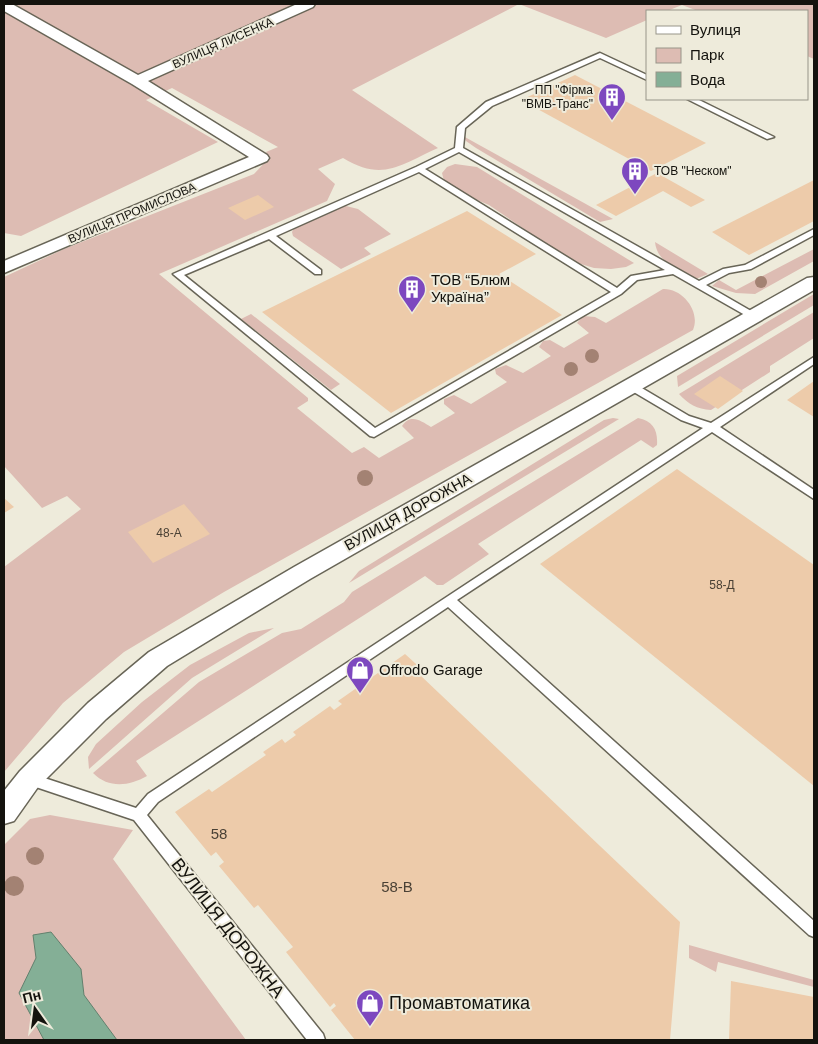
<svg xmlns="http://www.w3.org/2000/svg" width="818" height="1044" viewBox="0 0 818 1044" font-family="Arial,sans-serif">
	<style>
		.green { fill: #ddbcb3 }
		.water { fill: #84af96; stroke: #62806d }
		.building { fill: #edcbaa }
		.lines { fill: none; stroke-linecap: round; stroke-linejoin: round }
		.lane-casing { stroke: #686557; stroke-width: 3 }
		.street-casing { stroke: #686557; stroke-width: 3 }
		.lane { fill: #fff; fill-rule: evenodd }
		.street { fill: #fff; fill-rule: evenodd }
		.tree { fill: #a38273 }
		.labels { text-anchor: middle; stroke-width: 4; stroke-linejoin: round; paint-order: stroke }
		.far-street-label { font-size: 12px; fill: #14130e; stroke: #eeebdb }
		.far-poi-label { font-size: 12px; fill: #14130e; stroke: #eeebdb; text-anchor: end }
		.number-label { font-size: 12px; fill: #4a4135 }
		.poi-label { font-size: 15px; fill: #14130e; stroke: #eeebdb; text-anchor: start }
		.street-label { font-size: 15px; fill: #14130e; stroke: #eeebdb }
		.near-number-label { font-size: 15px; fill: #4a4135 }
		.near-street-label { font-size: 18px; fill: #14130e; stroke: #eeebdb }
		.near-poi-label { font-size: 18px; fill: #14130e; stroke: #eeebdb; text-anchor: start }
	</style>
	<rect width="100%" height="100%" fill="#eeebdb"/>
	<g class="green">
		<path d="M4 4H814V59L807 56V11H698L682 5 667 11H647V20L606 38 519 4 352 90 438 148C400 165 383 182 343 158L318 169 335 184 327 201 159 274 308 398V401L297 408 352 453 364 447 379 458 414 438 402 426C411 413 421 421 431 427L455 413 444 404V399L454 395 471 404 507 382 496 374 495 369 506 365 523 373 551 356 539 347 543 341 550 340 564 348 589 333 577 323 583 316 595 317 606 323 663 289C682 288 701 311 693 330L224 592 124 652 63 703 4 772V567L81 509 67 496 42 508 4 466V277L64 249 254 174 269 158 266 152 278 147 172 88 146 100 218 142 21 236 4 233Z"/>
		<polygon points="463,136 613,219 600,222 476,148 466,141"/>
		<polygon points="455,164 477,167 634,263 626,267 611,269 594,268 571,261 489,205 465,195 444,181 442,173 447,167"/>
		<polygon points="342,205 358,209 391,234 364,248 371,254 341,269 293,236 292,232 295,226"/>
		<path d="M655 242 708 274 696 279C679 270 657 263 655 242Z"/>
		<polygon points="814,249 814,261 755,294 736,293 712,286 719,280 736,290"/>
		<polygon points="814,294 814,305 678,387 677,376"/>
		<path d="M814 312V338L770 366V372L711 410C697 409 688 404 679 394Z"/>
		<polygon points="251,314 340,384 331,390 241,319"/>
		<polygon points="613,418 619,419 349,583 359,571 604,420"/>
		<path d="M638 418C653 421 658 430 657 445L653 448 641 440 478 544 489 554 443 585H437L425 576 136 761 147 776C129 786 109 789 93 773L199 682 282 633 301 629 344 602 352 592Z"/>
		<polygon points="274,628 192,678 89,769 88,757 96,744 142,702 190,665 249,633"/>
		<polygon points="50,815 133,830 113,859 246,1040 4,1040 4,845 30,819"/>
		<polygon points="689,945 814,980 814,987 718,962 716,972 689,958"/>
	</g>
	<polygon class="water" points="51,932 81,969 84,995 117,1040 44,1040 19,993 36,958 33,935"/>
	<g class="building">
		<polygon points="575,75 706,143 651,171 521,100"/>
		<polygon points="657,173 705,200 691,207 663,191 616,216 596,205"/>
		<polygon points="814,180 814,221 749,255 712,232"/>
		<polygon points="258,195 274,207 245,220 228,208"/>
		<polygon points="467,211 536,254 499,274 562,315 391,413 262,312"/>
		<polygon points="720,376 743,391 718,409 694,394"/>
		<polygon points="814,381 814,417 787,400"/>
		<polygon points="677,469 814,565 814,786 540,564"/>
		<polygon points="4,498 14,507 4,513"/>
		<polygon points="184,504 210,534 153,563 128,532"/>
		<polygon points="405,654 425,672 420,675 680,922 670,1040 355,1040 331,1010 336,1006 334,1003 330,1007 286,952 293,947 258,905 254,908 219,866 224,862 216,852 211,856 175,812 209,789 212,792 266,755 263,752 282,739 285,743 296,735 293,732 330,706 334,710 342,704 338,701"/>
		<polygon points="731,981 814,997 814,1040 729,1040"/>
	</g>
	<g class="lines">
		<g class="lane-casing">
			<g id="lane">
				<path d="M600 53 647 75V80L600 58 492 106 465 128 463 148 699 281 723 269 745 265 814 229V235L751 269 729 273 706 285 758 315V319H752L673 274 637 280 621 294 374 437 370 436 173 274 416 167 455 148 457 127 486 102ZM459 152 665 270 631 276 617 288 425 169ZM419 172 611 292 375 428 184 275 269 239 315 274H321V270L276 236Z"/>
				<polygon points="687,99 697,99 774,137 767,139"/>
				<polygon points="814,357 814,364 720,427 814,490 814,499 712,432 457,600 814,921 814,937 809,935 448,607 158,802 147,815 323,1034 325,1040 307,1040 134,820 24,783 22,779 24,775 29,773 136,808 148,794 703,428 681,420 627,388 626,386 627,384 635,384 689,416 711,423"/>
			</g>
		</g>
		<g class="street-casing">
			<g id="street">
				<polygon points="4,4 12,4 138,75 297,4 315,4 313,7 148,81 267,155 269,158 267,161 4,273 4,261 249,157 132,84 4,11"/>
				<polygon points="814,277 814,290 310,579 167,666 106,719 38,787 14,821 4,824 4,791 20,771 88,703 149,652 294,567 807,278"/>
			</g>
		</g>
		<use href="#lane" class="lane"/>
		<use href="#street" class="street"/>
	</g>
	<g class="tree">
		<circle cx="761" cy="282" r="6"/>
		<circle cx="592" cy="356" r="7"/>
		<circle cx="571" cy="369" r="7"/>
		<circle cx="365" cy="478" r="8"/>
		<circle cx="35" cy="856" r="9"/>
		<circle cx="14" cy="886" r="10"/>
	</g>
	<defs>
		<g id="building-pin" transform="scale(1.4375)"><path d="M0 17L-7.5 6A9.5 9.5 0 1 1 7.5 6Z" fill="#7d48bf" stroke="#eeebdb"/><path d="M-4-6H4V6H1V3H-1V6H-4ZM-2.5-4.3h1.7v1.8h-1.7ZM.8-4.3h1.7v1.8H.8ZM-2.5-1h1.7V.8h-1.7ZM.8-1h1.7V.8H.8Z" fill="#fff"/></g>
		<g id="shop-pin" transform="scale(1.4375)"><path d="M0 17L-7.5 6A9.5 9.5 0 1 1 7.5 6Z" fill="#7d48bf" stroke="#eeebdb"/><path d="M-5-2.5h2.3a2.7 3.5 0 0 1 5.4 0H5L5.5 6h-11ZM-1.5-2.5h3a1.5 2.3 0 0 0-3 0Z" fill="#fff"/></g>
	</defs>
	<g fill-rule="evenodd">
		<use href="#building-pin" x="612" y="97"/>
		<use href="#building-pin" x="635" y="171"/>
		<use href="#building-pin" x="412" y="289"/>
		<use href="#shop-pin" x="360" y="670"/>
		<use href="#shop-pin" x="370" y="1003"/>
	</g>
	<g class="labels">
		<g class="far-street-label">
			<text transform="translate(223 43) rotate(-24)" y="4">ВУЛИЦЯ ЛИСЕНКА</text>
			<text transform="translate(132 213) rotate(-23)" y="4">ВУЛИЦЯ ПРОМИСЛОВА</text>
		</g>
		<g class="far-poi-label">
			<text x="593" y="94">ПП "Фірма<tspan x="593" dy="14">"ВМВ-Транс"</tspan></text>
			<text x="654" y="175" text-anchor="start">ТОВ "Неском"</text>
		</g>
		<g class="number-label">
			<text x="169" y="537">48-А</text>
			<text x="722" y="589">58-Д</text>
		</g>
		<g class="poi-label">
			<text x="431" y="285">ТОВ “Блюм<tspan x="431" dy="17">Україна”</tspan></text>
			<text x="379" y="675">Offrodo Garage</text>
		</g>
		<g class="street-label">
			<text transform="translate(408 512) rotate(-29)" y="5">ВУЛИЦЯ ДОРОЖНА</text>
		</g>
		<g class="near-number-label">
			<text x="219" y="839">58</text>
			<text x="397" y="892">58-В</text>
		</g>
		<g class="near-street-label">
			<text transform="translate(228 928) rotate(52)" y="6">ВУЛИЦЯ ДОРОЖНА</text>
		</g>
		<g class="near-poi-label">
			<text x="389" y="1009">Промавтоматика</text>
		</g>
	</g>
	<rect width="818" height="1044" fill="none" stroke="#14130e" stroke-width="10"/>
	<rect x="646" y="10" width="162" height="90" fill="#eeebdb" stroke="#979589"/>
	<rect x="656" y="26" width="25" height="8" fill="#ffffff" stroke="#979589"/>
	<text x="690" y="35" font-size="15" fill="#14130e">Вулиця</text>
	<rect x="656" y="48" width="25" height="15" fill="#ddbcb3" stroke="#979589"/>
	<text x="690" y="60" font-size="15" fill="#14130e">Парк</text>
	<rect x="656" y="72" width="25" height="15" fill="#84af96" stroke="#979589"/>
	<text x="690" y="85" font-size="15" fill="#14130e">Вода</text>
	<g transform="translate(35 1009) rotate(346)" stroke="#eeebdb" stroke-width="4" paint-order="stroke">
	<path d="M0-4L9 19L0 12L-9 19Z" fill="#14130e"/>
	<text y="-8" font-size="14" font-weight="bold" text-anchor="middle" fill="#14130e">Пн</text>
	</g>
</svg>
